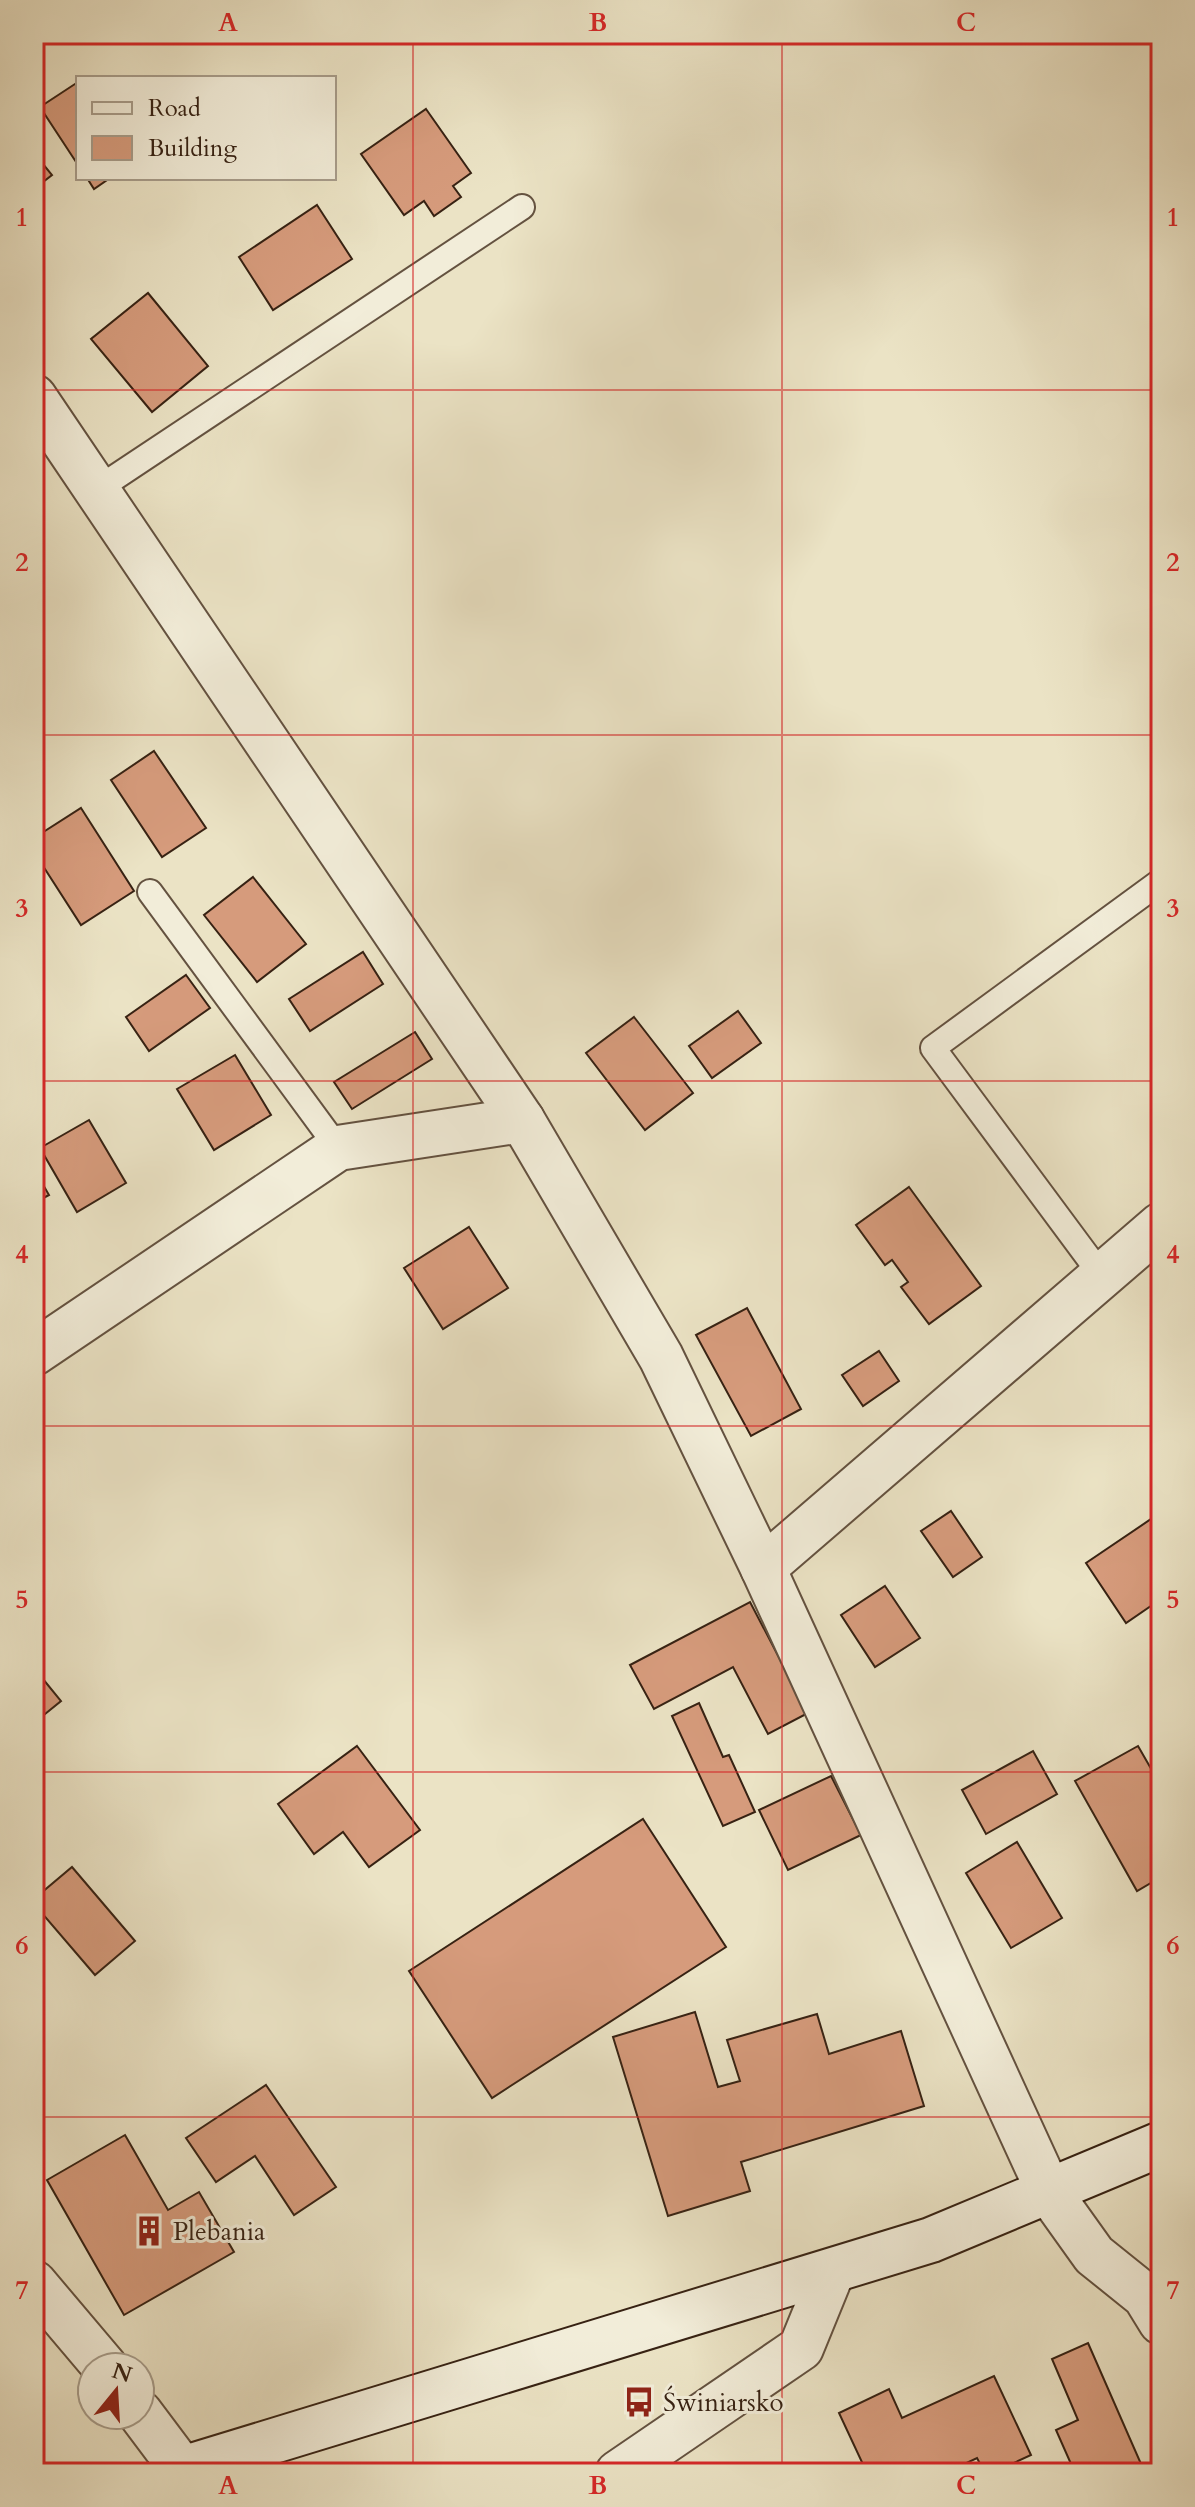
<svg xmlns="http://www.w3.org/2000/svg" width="1195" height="2507" viewBox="0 0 1195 2507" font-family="Cardo,serif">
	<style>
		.building { fill: #d69b7c; stroke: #372213; stroke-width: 2 }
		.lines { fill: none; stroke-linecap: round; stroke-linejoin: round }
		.lane-casing { stroke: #645240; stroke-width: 28 }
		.street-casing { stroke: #645240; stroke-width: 48 }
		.secondary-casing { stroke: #372213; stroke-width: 48 }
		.lane { stroke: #f2edd9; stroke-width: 24 }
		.street { stroke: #f2edd9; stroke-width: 44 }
		.secondary { stroke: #f2edd9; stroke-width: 44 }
		.grid { fill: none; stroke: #d62828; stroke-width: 2; stroke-opacity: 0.55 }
		.labels { text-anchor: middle; stroke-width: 6; stroke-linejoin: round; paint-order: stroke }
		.poi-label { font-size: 26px; fill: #372213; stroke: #f2edd9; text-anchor: start }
		.neatline { fill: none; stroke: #d62828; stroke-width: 3 }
		.grid-label { font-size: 26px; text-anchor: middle; font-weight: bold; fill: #d62828 }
	</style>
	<rect width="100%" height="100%" fill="#ebe3c5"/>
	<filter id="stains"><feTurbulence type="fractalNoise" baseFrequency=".0025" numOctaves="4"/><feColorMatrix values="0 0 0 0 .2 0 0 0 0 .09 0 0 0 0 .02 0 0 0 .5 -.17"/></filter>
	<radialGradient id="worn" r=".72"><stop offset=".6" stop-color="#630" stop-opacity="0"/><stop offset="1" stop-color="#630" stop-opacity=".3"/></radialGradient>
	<g class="building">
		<polygon points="78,82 78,165 40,107"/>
		<polygon points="426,109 471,173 453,186 461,197 434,216 424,201 404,215 361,154"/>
		<polygon points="34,153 52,175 34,189"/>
		<polygon points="87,178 110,178 94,189"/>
		<polygon points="317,205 352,259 273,310 239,257"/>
		<polygon points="148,293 208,366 152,412 91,339"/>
		<polygon points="154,751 206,828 162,857 111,780"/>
		<polygon points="81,808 134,891 81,925 34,852 34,838"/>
		<polygon points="253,877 306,944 257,982 204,915"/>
		<polygon points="363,952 383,984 310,1031 289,999"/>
		<polygon points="186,975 210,1008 149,1051 126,1017"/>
		<polygon points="738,1011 761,1043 712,1078 689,1046"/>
		<polygon points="634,1017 693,1093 645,1130 586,1053"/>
		<polygon points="415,1032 432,1059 352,1109 334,1082"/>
		<polygon points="235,1055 271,1115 214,1150 177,1089"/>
		<polygon points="89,1120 126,1183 77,1212 40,1148"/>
		<polygon points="34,1169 49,1195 34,1203"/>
		<polygon points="909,1187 981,1286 929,1324 901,1287 908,1282 892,1260 885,1265 856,1225"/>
		<polygon points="469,1227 508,1288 443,1329 404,1268"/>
		<polygon points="747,1308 801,1409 751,1436 696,1335"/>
		<polygon points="879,1351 899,1381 863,1406 842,1375"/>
		<polygon points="951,1511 982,1557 953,1577 921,1531"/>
		<polygon points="1154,1517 1161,1527 1161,1599 1126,1623 1086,1563"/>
		<polygon points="885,1586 920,1638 875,1667 841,1615"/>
		<polygon points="750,1602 808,1713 768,1734 733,1667 654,1709 630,1665"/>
		<polygon points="34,1668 61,1701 34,1723"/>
		<polygon points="699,1703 723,1757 729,1755 755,1812 723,1826 672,1716"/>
		<polygon points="357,1746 420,1830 369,1867 343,1832 314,1854 278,1804"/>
		<polygon points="1138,1746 1161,1786 1161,1877 1137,1891 1075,1781"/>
		<polygon points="1033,1751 1057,1794 986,1834 962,1790"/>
		<polygon points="831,1776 861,1835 788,1870 759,1810"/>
		<polygon points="643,1819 726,1947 492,2098 409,1971"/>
		<polygon points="1017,1842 1062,1918 1011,1948 966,1873"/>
		<polygon points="72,1867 135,1941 95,1975 34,1904 34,1899"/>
		<polygon points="695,2012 718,2087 740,2081 727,2040 817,2014 829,2054 901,2031 924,2106 741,2162 750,2191 668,2216 613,2037"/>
		<polygon points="266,2085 336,2187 294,2215 255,2156 216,2182 186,2138"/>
		<polygon points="125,2135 168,2210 199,2192 234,2252 124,2315 47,2180"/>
		<polygon points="1088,2343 1145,2473 1075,2473 1056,2430 1078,2420 1052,2359"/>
		<polygon points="994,2376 1031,2455 992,2473 985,2473 977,2458 945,2473 921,2473 919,2470 913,2473 867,2473 839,2413 889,2389 902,2418"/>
	</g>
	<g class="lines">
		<g class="lane-casing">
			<g id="lane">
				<polyline points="96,490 522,207"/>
				<polyline points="150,892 338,1148"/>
				<polyline points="1102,1276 933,1048 1161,881"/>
			</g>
		</g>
		<g class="street-casing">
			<g id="street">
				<polyline points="34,397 522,1120 661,1357 763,1568 1049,2192 1094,2255 1145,2296 1161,2322"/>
				<polyline points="34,1353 338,1148 522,1120"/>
				<polyline points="763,1568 1161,1225"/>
				<polyline points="34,2283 105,2367"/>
				<polyline points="140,2413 182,2469"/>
				<polyline points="618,2473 801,2348 832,2272"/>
			</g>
		</g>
		<g class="secondary-casing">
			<polyline id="secondary" points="169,2473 931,2240 1161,2144"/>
		</g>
		<use href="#lane" class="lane"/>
		<use href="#street" class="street"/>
		<use href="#secondary" class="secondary"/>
	</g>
	<path class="grid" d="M413 34V2473M782 34V2473M34 390H1161M34 735H1161M34 1081H1161M34 1426H1161M34 1772H1161M34 2117H1161"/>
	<defs>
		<g id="building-bare" transform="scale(2.4)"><path d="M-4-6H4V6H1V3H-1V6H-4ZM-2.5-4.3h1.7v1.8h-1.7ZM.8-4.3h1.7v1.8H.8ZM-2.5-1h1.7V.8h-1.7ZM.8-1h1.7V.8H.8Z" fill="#8f2418" stroke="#f2edd9" stroke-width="2.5" paint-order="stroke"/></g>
		<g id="bus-bare" transform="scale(2.4)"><path d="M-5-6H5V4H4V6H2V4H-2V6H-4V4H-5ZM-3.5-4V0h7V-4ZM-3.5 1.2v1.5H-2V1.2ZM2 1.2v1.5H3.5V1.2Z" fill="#8f2418" stroke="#f2edd9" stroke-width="2.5" paint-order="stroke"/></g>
	</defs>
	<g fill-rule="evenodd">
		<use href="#building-bare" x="149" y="2231"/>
		<use href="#bus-bare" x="639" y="2402"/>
	</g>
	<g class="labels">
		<g class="poi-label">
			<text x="173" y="2240">Plebania</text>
			<text x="663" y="2411">Świniarsko</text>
		</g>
	</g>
	<rect width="1195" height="2507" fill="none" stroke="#ebe3c5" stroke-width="88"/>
	<rect x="76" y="76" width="260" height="104" fill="#f2edd9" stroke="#a79c8a" stroke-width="2"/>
	<rect x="92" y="102" width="40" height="12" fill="#f2edd9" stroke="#a79c8a" stroke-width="2"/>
	<text x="148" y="116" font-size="24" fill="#372213">Road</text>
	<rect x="92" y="136" width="40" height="24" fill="#d69b7c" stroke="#a79c8a" stroke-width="2"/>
	<text x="148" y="156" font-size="24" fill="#372213">Building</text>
	<g transform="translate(116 2391) rotate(18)"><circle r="38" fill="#f2edd9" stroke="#a79c8a" stroke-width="2"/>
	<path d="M0-6L14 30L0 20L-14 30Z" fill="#8f2418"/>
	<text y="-12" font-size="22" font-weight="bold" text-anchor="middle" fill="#372213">N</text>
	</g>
	<rect x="44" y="44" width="1107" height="2419" class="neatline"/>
	<g class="grid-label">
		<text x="228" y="31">A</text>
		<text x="598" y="31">B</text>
		<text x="966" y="31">C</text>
		<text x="22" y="226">1</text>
		<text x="1173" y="226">1</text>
		<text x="22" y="571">2</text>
		<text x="1173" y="571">2</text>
		<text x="22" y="917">3</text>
		<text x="1173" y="917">3</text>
		<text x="22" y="1263">4</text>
		<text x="1173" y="1263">4</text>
		<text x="22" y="1608">5</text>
		<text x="1173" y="1608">5</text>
		<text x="22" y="1954">6</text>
		<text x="1173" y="1954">6</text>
		<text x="22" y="2299">7</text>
		<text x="1173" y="2299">7</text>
		<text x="228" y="2494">A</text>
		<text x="598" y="2494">B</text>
		<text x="966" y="2494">C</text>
	</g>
	<rect width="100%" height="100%" filter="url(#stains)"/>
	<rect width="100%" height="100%" fill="url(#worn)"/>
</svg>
